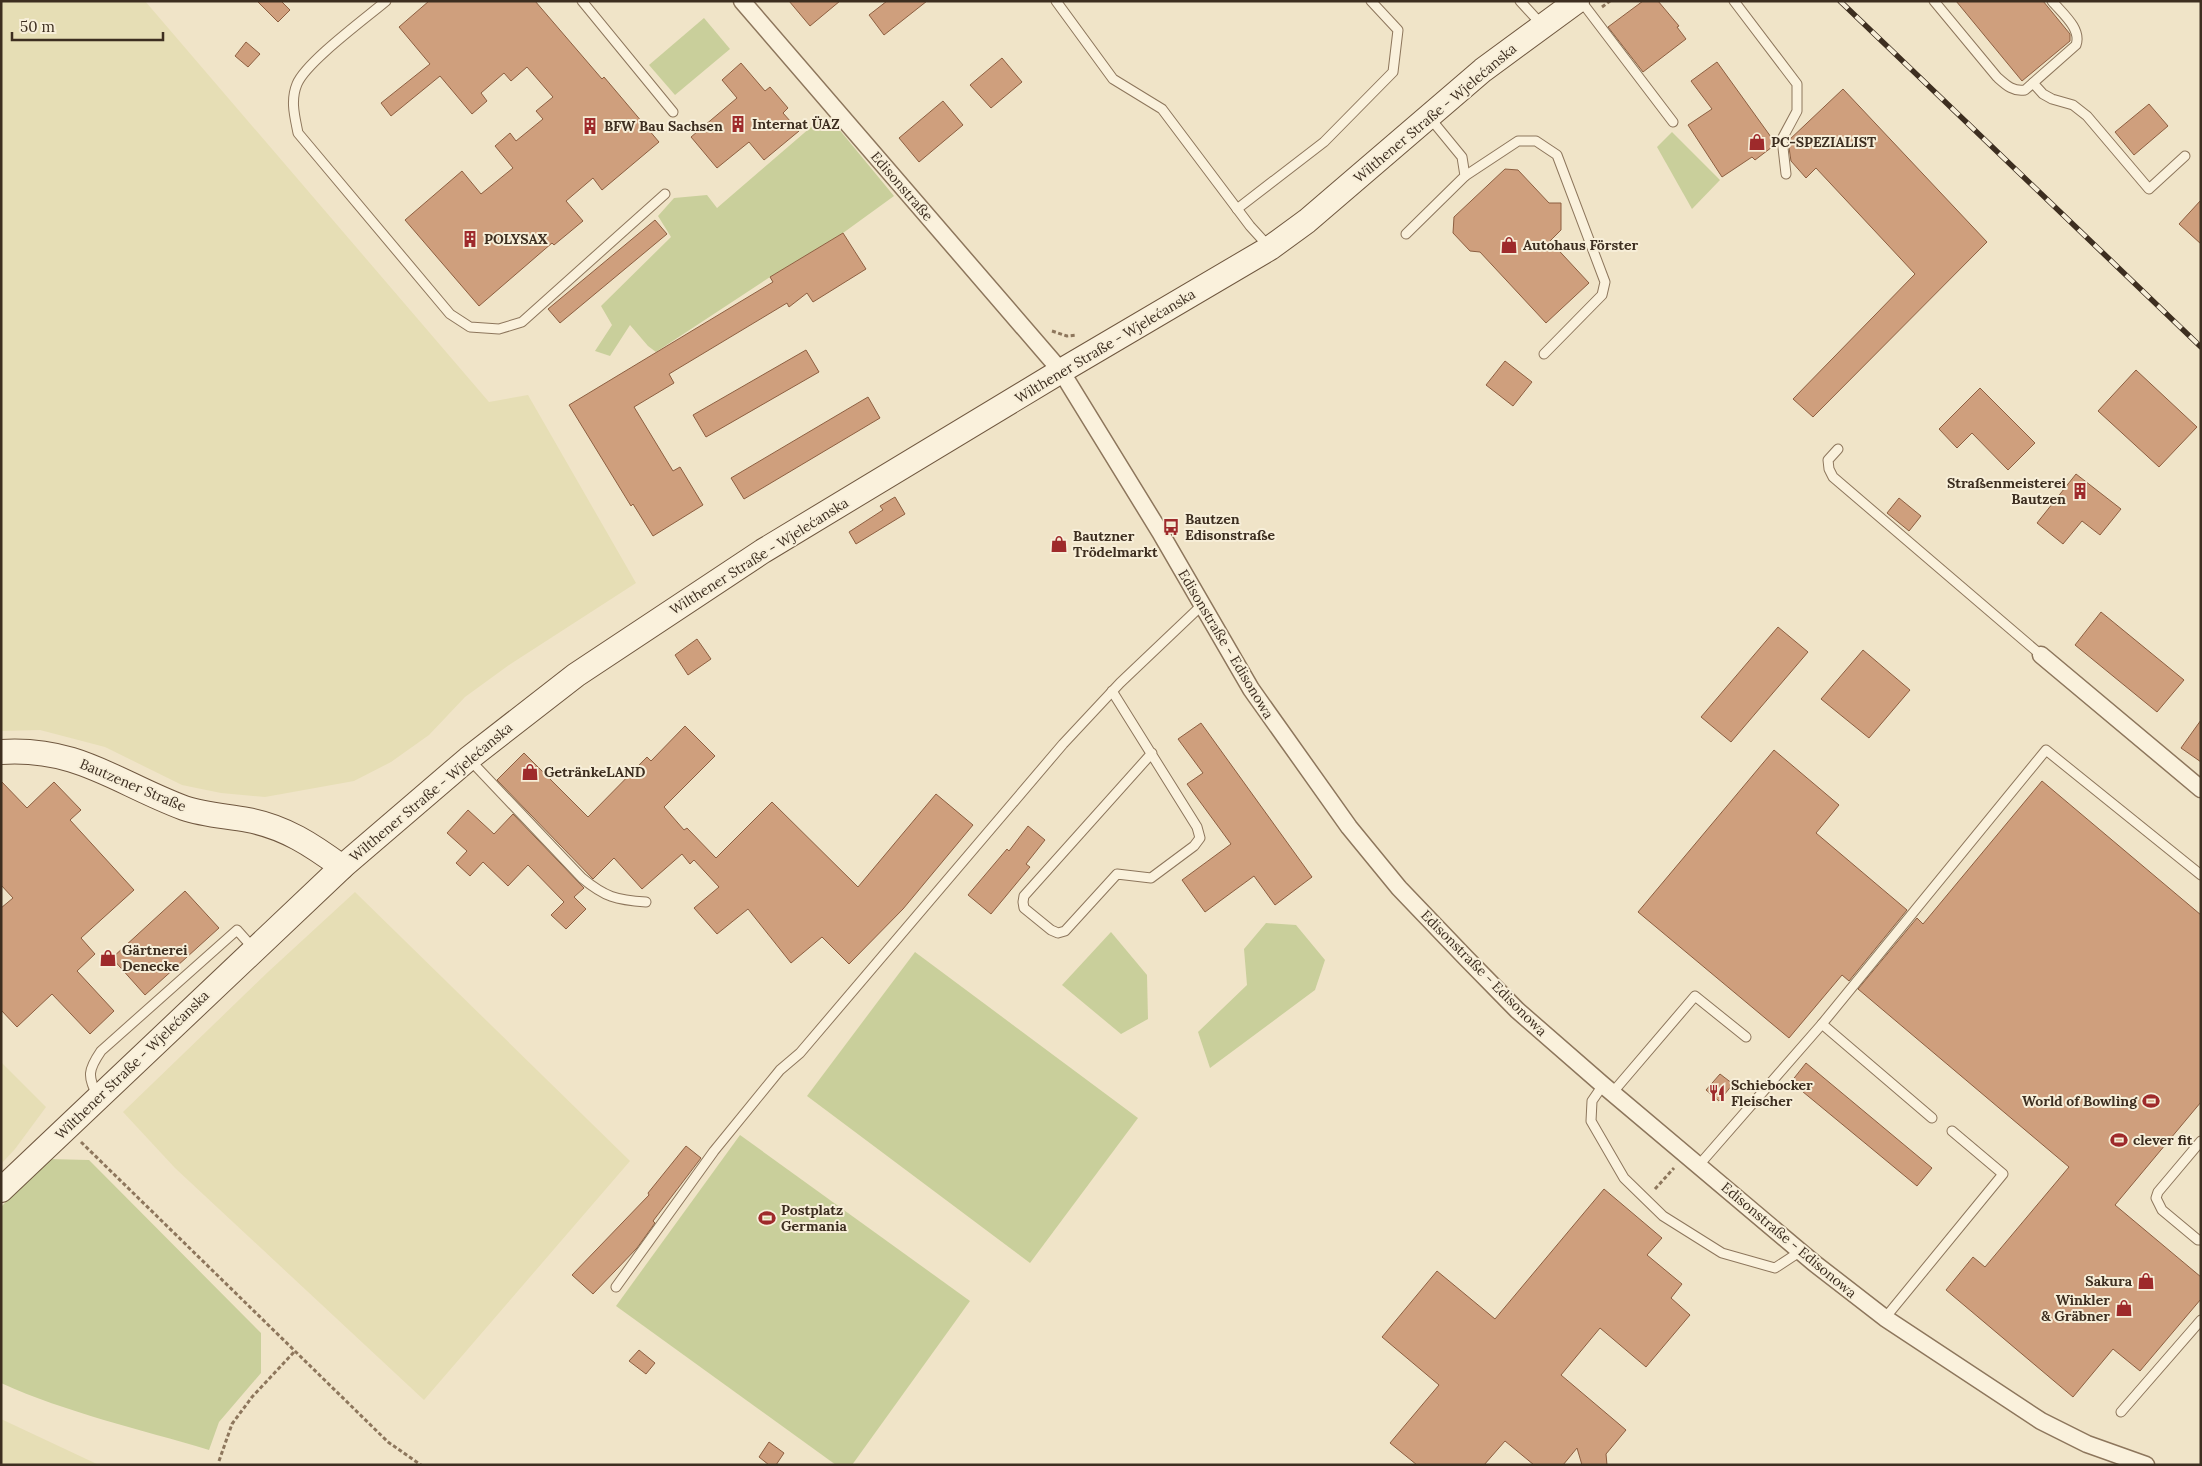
<svg xmlns="http://www.w3.org/2000/svg" width="2202" height="1466" viewBox="0 0 2202 1466" font-family="Lora,serif">
	<style>
		.farmland { fill: #e6deb5 }
		.green { fill: #c9cf9b }
		.building { fill: #cf9f7d; stroke: #8d5f41 }
		.lines { fill: none; stroke-linecap: round; stroke-linejoin: round }
		.lane-casing { stroke: #8d765c; stroke-width: 11 }
		.street-casing { stroke: #8d765c; stroke-width: 19 }
		.secondary-casing { stroke: #6f573f; stroke-width: 26 }
		.path { stroke: #8d765c; stroke-width: 3; stroke-dasharray: 4 2.5; stroke-linecap: butt }
		.lane { stroke: #faf1dc; stroke-width: 9 }
		.street { stroke: #faf1dc; stroke-width: 16 }
		.secondary { stroke: #faf1dc; stroke-width: 24 }
		.rail-casing { stroke: #3d2e20; stroke-width: 5.5 }
		.rail { stroke: #f7eed8; stroke-width: 4; stroke-dasharray: 11; stroke-linecap: butt }
		.labels { text-anchor: middle; stroke-width: 4; stroke-linejoin: round; paint-order: stroke }
		.street-label { font-size: 14px; fill: #3d2e20; stroke: #f7eed8 }
		.poi-label { font-size: 14px; font-weight: bold; fill: #3d2e20; stroke: #f7eed8; text-anchor: start }
	</style>
	<rect width="100%" height="100%" fill="#f0e4c8"/>
	<g class="farmland">
		<polygon points="1,1 145,1 489,402 528,395 636,583 509,665 465,697 429,735 391,762 354,781 265,797 221,793 182,785 105,747 40,730 1,731"/>
		<polygon points="355,892 630,1161 424,1400 175,1168 123,1112 268,972"/>
		<polygon points="1,1062 46,1107 15,1149 1,1164"/>
		<polygon points="1,1419 99,1465 1,1465"/>
	</g>
	<g class="green">
		<polygon points="704,18 730,49 675,95 649,65"/>
		<polygon points="818,121 833,122 894,196 843,233 770,277 656,352 648,346 630,325 610,356 595,351 612,325 601,306 671,237 658,216 674,198 707,195 717,208"/>
		<polygon points="1672,132 1720,180 1692,209 1657,147"/>
		<polygon points="1266,923 1296,925 1325,960 1315,990 1210,1068 1198,1032 1247,985 1244,949"/>
		<polygon points="1111,932 1147,975 1148,1019 1121,1034 1062,985"/>
		<polygon points="915,952 1138,1118 1030,1263 807,1096"/>
		<polygon points="740,1135 970,1301 852,1465 836,1465 616,1306"/>
		<path d="M47 1159 89 1160 261 1333V1373L219 1422 209 1450C140 1429 67 1413 1 1383V1207Z"/>
	</g>
	<g class="building">
		<polygon points="257,1 281,1 290,10 278,22"/>
		<polygon points="429,1 535,1 602,79 604,77 659,142 602,190 593,178 566,201 583,221 554,245 552,243 479,306 405,220 462,171 481,194 513,168 495,146 510,133 516,141 543,119 536,111 553,97 527,67 511,81 504,73 481,93 487,101 472,114 440,76 391,116 381,103 430,64 399,27"/>
		<polygon points="789,1 840,1 810,26"/>
		<polygon points="887,1 927,1 884,35 869,15"/>
		<polygon points="1643,1 1658,1 1679,26 1677,27 1686,39 1643,72 1608,27"/>
		<polygon points="1956,1 2043,1 2070,34 2070,41 2022,81"/>
		<polygon points="246,42 260,54 248,67 235,56"/>
		<polygon points="1002,58 1022,82 991,108 970,85"/>
		<polygon points="1717,62 1776,144 1755,160 1752,157 1722,177 1688,125 1712,109 1691,81"/>
		<polygon points="741,63 765,91 770,87 788,108 783,113 799,131 764,160 749,142 717,168 691,137 737,98 722,80"/>
		<polygon points="1843,89 1987,242 1813,417 1793,399 1915,274 1816,168 1806,178 1791,161 1788,141"/>
		<polygon points="943,101 963,125 919,162 899,138"/>
		<polygon points="2149,104 2168,126 2134,155 2115,132"/>
		<polygon points="1505,169 1518,170 1549,203 1561,203 1561,230 1550,241 1589,283 1546,323 1480,252 1470,251 1453,233 1454,217"/>
		<polygon points="2201,200 2201,244 2179,224"/>
		<polygon points="655,220 667,234 560,323 548,309"/>
		<polygon points="843,233 866,269 813,302 807,293 789,307 787,303 669,374 674,383 634,407 673,471 680,467 703,505 653,536 633,504 631,506 569,405 773,282 770,277"/>
		<polygon points="806,350 819,372 706,437 693,415"/>
		<polygon points="1505,361 1532,382 1513,406 1486,385"/>
		<polygon points="2136,370 2197,427 2159,467 2098,411"/>
		<polygon points="1980,388 2035,443 2008,470 1972,433 1957,448 1939,429"/>
		<polygon points="868,397 880,418 744,499 731,478"/>
		<polygon points="2076,474 2121,509 2100,535 2082,521 2063,544 2037,523"/>
		<polygon points="895,497 905,514 856,544 849,532 883,510 880,506"/>
		<polygon points="1899,498 1921,516 1909,531 1887,513"/>
		<polygon points="2101,612 2184,680 2157,712 2075,645"/>
		<polygon points="1778,627 1808,652 1731,742 1701,717"/>
		<polygon points="697,639 711,659 688,675 675,655"/>
		<polygon points="1863,650 1910,690 1869,738 1821,699"/>
		<polygon points="2201,720 2201,762 2181,748"/>
		<polygon points="1201,723 1312,877 1275,905 1254,876 1205,912 1182,880 1231,844 1187,784 1203,773 1178,739"/>
		<polygon points="685,726 715,756 664,807 684,830 687,828 716,858 772,802 858,887 936,794 973,825 903,909 849,964 822,937 791,963 748,909 717,934 694,908 719,887 694,860 690,864 682,854 642,889 614,858 593,879 497,780 524,753 588,817 647,757 651,761"/>
		<polygon points="1774,750 1839,805 1816,833 1907,910 1849,981 1842,975 1789,1038 1638,912"/>
		<polygon points="1,781 27,808 54,782 81,810 70,820 134,890 81,938 95,954 77,971 114,1011 90,1034 52,994 17,1027 1,1010 1,908 13,898 1,885"/>
		<polygon points="2042,781 2201,915 2201,1102 2115,1205 2201,1277 2201,1299 2140,1371 2113,1349 2073,1397 1946,1290 1973,1257 1985,1267 2069,1167 1858,989 1917,918 1923,924"/>
		<polygon points="468,810 494,834 513,814 584,888 574,897 586,909 566,929 551,915 564,902 528,865 508,886 483,862 470,876 456,863 467,851 447,833"/>
		<polygon points="1028,826 1045,840 1026,864 1030,867 991,914 968,895 1007,849 1009,851"/>
		<polygon points="185,891 219,928 145,995 112,958"/>
		<polygon points="1806,1063 1932,1168 1917,1186 1791,1082"/>
		<polygon points="1720,1074 1733,1084 1719,1101 1706,1090"/>
		<polygon points="686,1146 701,1158 653,1221 655,1223 637,1248 593,1294 572,1275 649,1195 648,1193"/>
		<polygon points="1604,1189 1662,1238 1647,1255 1682,1284 1671,1298 1690,1315 1646,1367 1600,1328 1561,1375 1626,1430 1606,1454 1607,1465 1582,1465 1577,1448 1563,1465 1534,1465 1505,1441 1484,1465 1417,1465 1390,1443 1439,1385 1382,1337 1437,1271 1495,1319"/>
		<polygon points="639,1350 655,1363 646,1374 629,1361"/>
		<polygon points="769,1442 784,1453 776,1465 769,1465 759,1457"/>
	</g>
	<g class="lines">
		<g class="lane-casing">
			<g id="lane">
				<path d="M386 1C366 18 306 62 297 84 290 101 295 117 298 133L450 314 470 327 499 329 522 322 665 194"/>
				<polyline points="582,1 673,112"/>
				<polyline points="1056,1 1113,79 1162,109 1250,226 1270,248"/>
				<polyline points="1520,1 1542,25"/>
				<polyline points="1581,1 1673,122"/>
				<polyline points="1734,1 1797,84 1797,111 1782,139 1786,174"/>
				<path d="M1934 1 1997 77C2006 85 2013 92 2025 90L2076 45C2082 29 2062 13 2052 1"/>
				<polyline points="2033,83 2043,94 2052,99 2073,105 2087,116 2149,189 2185,156"/>
				<polyline points="1465,176 1518,141 1536,141 1557,155 1605,282 1602,295 1544,354"/>
				<polyline points="1237,209 1324,142 1393,72 1398,30 1371,1"/>
				<polyline points="1406,234 1465,176 1462,157 1430,118"/>
				<polyline points="1838,449 1828,460 1829,469 1833,477 2041,655"/>
				<polyline points="1112,691 1197,827 1200,838 1194,846 1151,878 1117,874 1065,931 1058,933 1051,930 1024,908 1023,902 1024,896 1152,753"/>
				<path d="M469 759 582 878C605 897 616 900 646 902"/>
				<polyline points="1822,1024 2046,750 2201,875"/>
				<polyline points="1603,1085 1592,1101 1591,1121 1624,1178 1663,1216 1722,1253 1775,1268 1801,1251"/>
				<polyline points="1613,1092 1695,996 1746,1037"/>
				<path d="M98 1097C87 1076 88 1070 101 1051L237 930 254 949"/>
				<polyline points="2201,1141 2158,1192 2156,1198 2162,1210 2198,1240 2201,1240"/>
				<polyline points="1699,1165 1822,1024 1932,1118"/>
				<polyline points="616,1287 714,1151 780,1070 800,1053 1063,744 1120,683 1201,606"/>
				<polyline points="1885,1318 2003,1174 1952,1131"/>
				<polyline points="2121,1412 2201,1320"/>
			</g>
		</g>
		<g class="street-casing">
			<g id="street">
				<polyline points="742,1 1061,371 1160,532 1251,689 1349,827 1399,888 1466,958 1517,1010 1603,1085 1814,1263 1885,1318 2041,1421 2087,1444 2146,1465"/>
				<polyline points="2041,655 2201,789"/>
			</g>
		</g>
		<g class="secondary-casing">
			<g id="secondary">
				<path d="M1 752C78 747 117 783 184 808 204 815 227 816 248 820 285 827 312 845 342 867"/>
				<polyline points="1,1190 342,867 468,759 576,675 763,551 1061,371 1270,248 1307,221 1483,70 1577,1"/>
			</g>
		</g>
		<g class="path">
			<polyline points="1602,7 1610,1"/>
			<polyline points="1052,331 1067,336 1077,335"/>
			<polyline points="81,1142 388,1442 421,1465"/>
			<polyline points="1655,1189 1674,1168"/>
			<polyline points="219,1461 232,1424 252,1397 295,1351"/>
		</g>
		<use href="#lane" class="lane"/>
		<use href="#street" class="street"/>
		<use href="#secondary" class="secondary"/>
		<g class="rail-casing">
			<polyline id="rail" points="1840,1 2201,347"/>
		</g>
		<use href="#rail" class="rail"/>
	</g>
	<defs>
		<g id="building-bare" transform="scale(1.35)"><path d="M-4-6H4V6H1V3H-1V6H-4ZM-2.5-4.3h1.7v1.8h-1.7ZM.8-4.3h1.7v1.8H.8ZM-2.5-1h1.7V.8h-1.7ZM.8-1h1.7V.8H.8Z" fill="#9e2a2b" stroke="#f7eed8" stroke-width="2.5" paint-order="stroke"/></g>
		<g id="shop-bare" transform="scale(1.35)"><path d="M-5-2.5h2.3a2.7 3.5 0 0 1 5.4 0H5L5.5 6h-11ZM-1.5-2.5h3a1.5 2.3 0 0 0-3 0Z" fill="#9e2a2b" stroke="#f7eed8" stroke-width="2.5" paint-order="stroke"/></g>
		<g id="bus-bare" transform="scale(1.35)"><path d="M-5-6H5V4H4V6H2V4H-2V6H-4V4H-5ZM-3.5-4V0h7V-4ZM-3.5 1.2v1.5H-2V1.2ZM2 1.2v1.5H3.5V1.2Z" fill="#9e2a2b" stroke="#f7eed8" stroke-width="2.5" paint-order="stroke"/></g>
		<g id="restaurant-bare" transform="scale(1.35)"><path d="M-5-6h1v4h1v-4h1v4h1v-4h1v5L-1.5 .5V6h-2V.5L-5-1ZM5-6V6H3V1.5H1.5Q1.5-4 5-6Z" fill="#9e2a2b" stroke="#f7eed8" stroke-width="2.5" paint-order="stroke"/></g>
		<g id="stadium-bare" transform="scale(1.35)"><path d="M0-5a6.5 5 0 1 0 0 10a6.5 5 0 1 0 0-10ZM-3.5-1.8h7v3.6h-7Z" fill="#9e2a2b" stroke="#f7eed8" stroke-width="2.5" paint-order="stroke"/></g>
	</defs>
	<g fill-rule="evenodd">
		<use href="#building-bare" x="738" y="124"/>
		<use href="#building-bare" x="590" y="126"/>
		<use href="#shop-bare" x="1757" y="142"/>
		<use href="#building-bare" x="470" y="239"/>
		<use href="#shop-bare" x="1509" y="245"/>
		<use href="#building-bare" x="2080" y="491"/>
		<use href="#bus-bare" x="1171" y="527"/>
		<use href="#shop-bare" x="1059" y="544"/>
		<use href="#shop-bare" x="530" y="772"/>
		<use href="#shop-bare" x="108" y="958"/>
		<use href="#restaurant-bare" x="1717" y="1093"/>
		<use href="#stadium-bare" x="2151" y="1101"/>
		<use href="#stadium-bare" x="2119" y="1140"/>
		<use href="#stadium-bare" x="767" y="1218"/>
		<use href="#shop-bare" x="2146" y="1281"/>
		<use href="#shop-bare" x="2124" y="1308"/>
	</g>
	<g class="labels">
		<g class="street-label">
			<text transform="translate(1435 113) rotate(-40)" y="5">Wilthener Straße - Wjelećanska</text>
			<text transform="translate(902 186) rotate(49)" y="5">Edisonstraße</text>
			<text transform="translate(1105 346) rotate(-31)" y="5">Wilthener Straße - Wjelećanska</text>
			<text transform="translate(759 556) rotate(-32)" y="5">Wilthener Straße - Wjelećanska</text>
			<text transform="translate(1226 644) rotate(59)" y="5">Edisonstraße - Edisonowa</text>
			<text transform="translate(133 785) rotate(23)" y="5">Bautzener Straße</text>
			<text transform="translate(431 792) rotate(-40)" y="5">Wilthener Straße - Wjelećanska</text>
			<text transform="translate(1484 973) rotate(45)" y="5">Edisonstraße - Edisonowa</text>
			<text transform="translate(132 1065) rotate(-44)" y="5">Wilthener Straße - Wjelećanska</text>
			<text transform="translate(1789 1240) rotate(40)" y="5">Edisonstraße - Edisonowa</text>
		</g>
		<g class="poi-label">
			<text x="752" y="129">Internat ÜAZ</text>
			<text x="604" y="131">BFW Bau Sachsen</text>
			<text x="1771" y="147">PC-SPEZIALIST</text>
			<text x="484" y="244">POLYSAX</text>
			<text x="1523" y="250">Autohaus Förster</text>
			<text x="2066" y="488" text-anchor="end">Straßenmeisterei<tspan x="2066" dy="16">Bautzen</tspan></text>
			<text x="1185" y="524">Bautzen<tspan x="1185" dy="16">Edisonstraße</tspan></text>
			<text x="1073" y="541">Bautzner<tspan x="1073" dy="16">Trödelmarkt</tspan></text>
			<text x="544" y="777">GetränkeLAND</text>
			<text x="122" y="955">Gärtnerei<tspan x="122" dy="16">Denecke</tspan></text>
			<text x="1731" y="1090">Schiebocker<tspan x="1731" dy="16">Fleischer</tspan></text>
			<text x="2137" y="1106" text-anchor="end">World of Bowling</text>
			<text x="2133" y="1145">clever fit</text>
			<text x="781" y="1215">Postplatz<tspan x="781" dy="16">Germania</tspan></text>
			<text x="2132" y="1286" text-anchor="end">Sakura</text>
			<text x="2110" y="1305" text-anchor="end">Winkler<tspan x="2110" dy="16">&amp; Gräbner</tspan></text>
		</g>
	</g>
	<rect width="2202" height="1466" fill="none" stroke="#3d2e20" stroke-width="5"/>
	<path d="M12 32v8h151v-8" fill="none" stroke="#3d2e20" stroke-width="2.5"/>
	<text x="20" y="32" font-size="15" fill="#3d2e20" stroke="#f7eed8" stroke-width="4" paint-order="stroke">50 m</text>
</svg>
